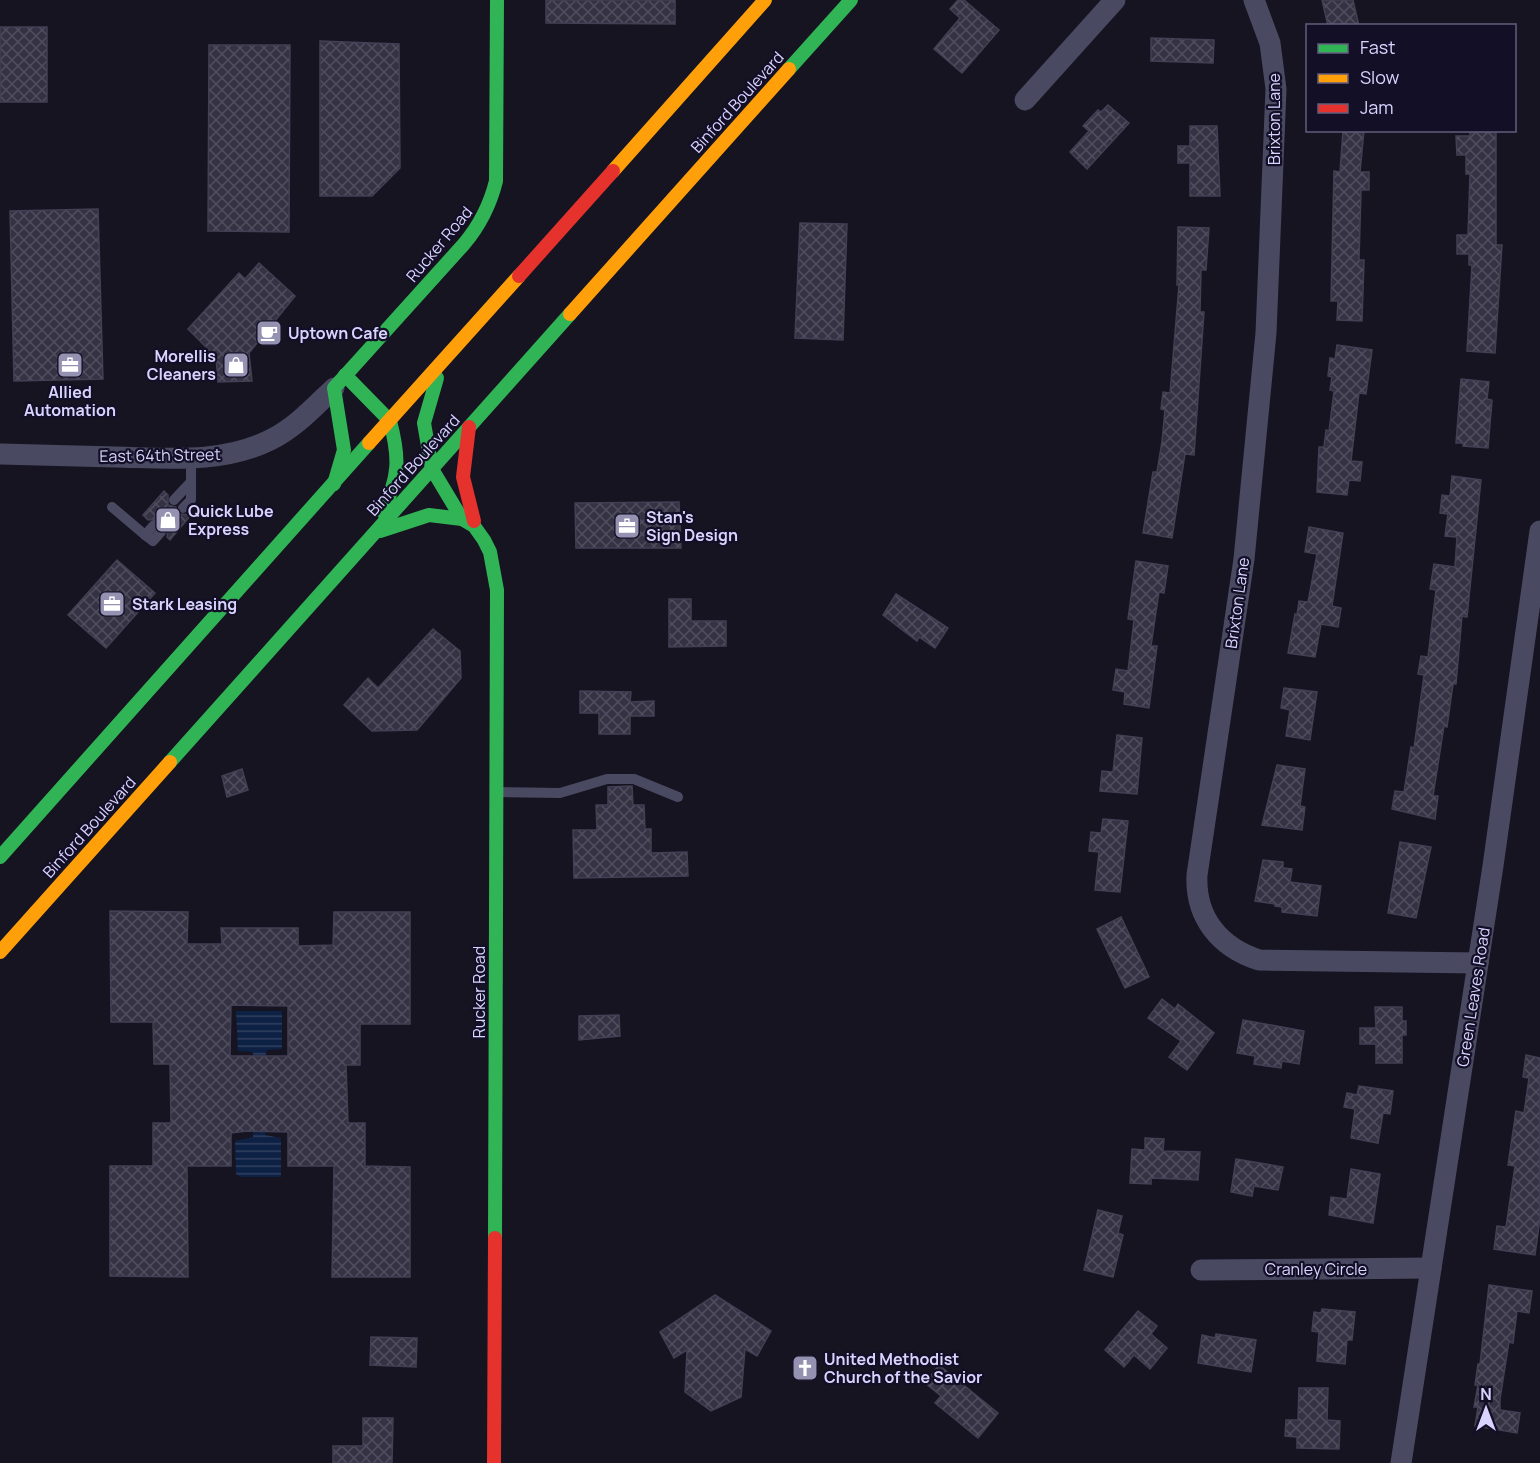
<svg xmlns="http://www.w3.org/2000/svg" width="1540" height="1463" viewBox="0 0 1540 1463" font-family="Manrope,sans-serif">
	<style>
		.water { fill: url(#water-rules) }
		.building { fill: url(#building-cross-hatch); stroke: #433f54; stroke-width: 1.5; fill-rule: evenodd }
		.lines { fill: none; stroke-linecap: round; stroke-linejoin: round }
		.lane { stroke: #4a4962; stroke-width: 10 }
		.street { stroke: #4a4962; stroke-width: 21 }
		.fast { stroke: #30b455; stroke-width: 14 }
		.slow { stroke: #ff9f0a; stroke-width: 14 }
		.jam { stroke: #e5322d; stroke-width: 14 }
		.labels { text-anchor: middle; stroke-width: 4.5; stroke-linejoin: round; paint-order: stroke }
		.street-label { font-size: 16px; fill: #d9d4ff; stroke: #130f26 }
		.poi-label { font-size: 16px; font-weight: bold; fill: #d9d4ff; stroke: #130f26; text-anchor: start }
	</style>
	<defs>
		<pattern id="water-rules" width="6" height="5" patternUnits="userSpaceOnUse" patternTransform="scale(1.5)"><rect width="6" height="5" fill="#0d2144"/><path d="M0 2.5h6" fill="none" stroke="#304060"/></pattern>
		<pattern id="building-cross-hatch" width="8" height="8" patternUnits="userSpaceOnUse" patternTransform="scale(1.5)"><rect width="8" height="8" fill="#343243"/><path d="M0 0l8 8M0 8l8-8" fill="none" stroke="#514f5f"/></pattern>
	</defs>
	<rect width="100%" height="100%" fill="#161421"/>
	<polygon class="water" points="236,1011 282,1011 282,1049 267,1050 266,1053 265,1135 281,1138 281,1177 240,1177 236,1174 235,1141 253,1137 253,1052 238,1051"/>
	<g class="building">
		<polygon points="546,0 675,0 675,24 546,23"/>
		<polygon points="958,0 964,0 999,30 962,73 934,49 960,18 950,9"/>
		<polygon points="1322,0 1353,0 1359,26 1328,26"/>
		<rect x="0" y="27" width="47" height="75"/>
		<polygon points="1151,38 1214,40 1213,63 1151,61"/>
		<polygon points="320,41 399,44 400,168 372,196 320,196"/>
		<polygon points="209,45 290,45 289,232 208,231"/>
		<polygon points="1108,105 1129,123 1087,169 1070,152 1089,131 1083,126 1098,110 1101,112"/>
		<polygon points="1190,126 1217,126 1220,196 1190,196 1190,163 1178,163 1178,146 1190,146"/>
		<polygon points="1343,130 1364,130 1360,172 1369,172 1369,190 1361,190 1359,260 1364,260 1362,321 1337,320 1338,301 1331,301 1334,171 1340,172"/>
		<polygon points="1470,130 1496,130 1496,245 1502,245 1495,353 1467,351 1472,265 1469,265 1469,254 1457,254 1457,235 1468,235 1470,174 1466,174 1466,155 1457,155 1456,136 1470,136"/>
		<polygon points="98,209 103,379 14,381 10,211"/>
		<polygon points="800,223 847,224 843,340 795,338"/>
		<polygon points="1178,227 1209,228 1206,270 1201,270 1200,312 1204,312 1194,455 1185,454 1172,538 1143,533 1153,472 1157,472 1162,441 1165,410 1161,409 1163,392 1170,393 1179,285 1177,285"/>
		<polygon points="259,263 295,296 249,353 252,381 218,382 216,357 188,329 239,273 245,279"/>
		<polygon points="1337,345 1372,350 1366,394 1359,393 1351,461 1362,462 1360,481 1349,480 1347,495 1317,492 1319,447 1324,447 1326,430 1329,431 1334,391 1330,390 1332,377 1328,376 1330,358 1335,359"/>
		<polygon points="1461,379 1489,382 1487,399 1492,400 1488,448 1463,446 1463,443 1456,443"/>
		<polygon points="1452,476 1481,480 1467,617 1462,616 1456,684 1453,684 1447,727 1444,726 1433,796 1438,796 1435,819 1392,809 1395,791 1404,792 1411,747 1414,748 1424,675 1418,674 1421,656 1428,657 1436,590 1430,589 1434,564 1455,567 1457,537 1445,536 1448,514 1440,513 1442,495 1450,496"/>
		<polygon points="164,491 168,495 168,505 176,507 178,514 191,515 170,540 167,537 168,529 159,519 148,520 143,515"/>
		<polygon points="679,502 681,548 576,548 575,503"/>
		<polygon points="1309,527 1343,533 1332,606 1341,608 1338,627 1321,624 1315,657 1288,653 1295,614 1297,615 1299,601 1308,602 1317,554 1305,552"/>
		<polygon points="117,560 155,593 106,648 68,615"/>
		<polygon points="1136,561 1168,566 1164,593 1159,592 1151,646 1157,646 1149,708 1124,704 1125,692 1113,690 1116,669 1128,671 1134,620 1128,619"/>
		<polygon points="896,594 948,628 935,648 919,637 917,641 883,615"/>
		<polygon points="669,599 691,599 691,621 726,621 726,646 669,647"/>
		<polygon points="433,629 460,651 461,678 417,730 372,731 344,705 368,678 378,688"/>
		<polygon points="1284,688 1317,692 1310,740 1286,736 1290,710 1281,708"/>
		<polygon points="580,691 631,692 630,702 654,701 654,716 630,716 630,734 599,734 599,713 580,713"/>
		<polygon points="1117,735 1142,738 1137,794 1100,791 1102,771 1113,772"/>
		<polygon points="1277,765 1305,769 1300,806 1305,807 1302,830 1262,825"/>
		<polygon points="242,769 248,790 227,797 222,776"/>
		<polygon points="632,786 633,805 644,805 645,829 651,829 651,853 687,852 688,876 574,878 573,830 597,830 596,805 608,805 608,787"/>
		<polygon points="1103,819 1128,821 1120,892 1095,890 1099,852 1089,851 1091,832 1101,833"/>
		<polygon points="1400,842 1431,847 1416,918 1388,913"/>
		<polygon points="1263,860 1283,862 1283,868 1292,869 1290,882 1321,886 1317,916 1282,912 1282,907 1275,906 1275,904 1255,901"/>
		<path d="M110 911 188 912 187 944H222L221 928H298V946L333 945 334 912H410V1024H360V1065H346L348 1123H365V1166L410 1167V1277H332L334 1166H288V1132L247 1131 231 1133V1166H187L188 1277 110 1276V1166H153V1123H171L170 1064H154L153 1022H111ZM231 1005 288 1006V1056H230Z"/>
		<polygon points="1121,917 1149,977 1125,988 1097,929"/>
		<polygon points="1162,999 1175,1009 1178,1004 1214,1033 1187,1070 1169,1057 1181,1041 1148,1018"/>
		<polygon points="1375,1007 1402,1007 1402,1021 1406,1021 1406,1035 1402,1035 1402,1063 1376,1063 1376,1044 1360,1044 1360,1028 1376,1028"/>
		<polygon points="619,1015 620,1036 579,1040 579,1016"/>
		<polygon points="1243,1020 1304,1031 1299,1064 1282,1061 1281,1068 1254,1064 1255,1056 1237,1053"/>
		<polygon points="1526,1055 1540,1058 1540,1218 1535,1255 1494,1249 1497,1226 1506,1227 1515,1166 1508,1165 1516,1111 1524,1113 1529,1078 1523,1077"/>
		<polygon points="1359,1086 1393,1091 1390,1114 1383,1113 1378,1143 1351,1138 1355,1109 1344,1107 1347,1093 1357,1095"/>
		<polygon points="1145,1138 1164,1139 1163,1151 1200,1152 1198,1180 1151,1178 1151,1184 1130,1183 1132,1149 1145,1150"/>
		<polygon points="1236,1159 1283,1167 1278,1190 1254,1186 1252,1196 1231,1192"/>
		<polygon points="1351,1169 1380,1174 1373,1223 1329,1215 1331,1197 1347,1199"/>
		<polygon points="1098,1210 1122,1216 1118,1233 1123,1235 1113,1277 1084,1270"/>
		<polygon points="1489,1285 1532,1291 1529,1313 1517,1311 1513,1343 1509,1342 1500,1399 1500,1410 1520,1413 1517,1433 1475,1426 1478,1407 1474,1407 1478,1385 1475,1385 1478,1364 1480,1364"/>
		<polygon points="715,1295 771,1331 757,1356 745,1349 741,1397 711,1411 685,1392 687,1350 674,1358 660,1332"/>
		<polygon points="1322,1309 1355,1312 1352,1340 1347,1340 1345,1364 1317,1361 1319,1332 1312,1331 1314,1312 1321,1313"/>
		<polygon points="1138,1311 1157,1326 1151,1334 1167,1348 1150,1369 1134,1355 1124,1367 1105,1350"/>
		<polygon points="1216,1334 1256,1340 1251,1372 1198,1363 1202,1335 1215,1338"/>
		<polygon points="371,1337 417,1338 416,1367 370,1365"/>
		<polygon points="939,1365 998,1413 978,1438 935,1403 941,1396 925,1383"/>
		<polygon points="1299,1388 1328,1388 1327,1420 1340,1421 1339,1449 1297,1448 1297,1437 1285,1436 1286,1420 1298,1420"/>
		<polygon points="363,1418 393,1418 392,1463 333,1463 333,1446 363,1446"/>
	</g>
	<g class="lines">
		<g class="lane">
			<polyline points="174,500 189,484"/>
			<polyline points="112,507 145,535 154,525"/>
			<polyline points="183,508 191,500 191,458"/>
			<polyline points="145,535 153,541 161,532"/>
			<polyline points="496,792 560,793 607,779 634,779 678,797"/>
		</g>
		<g class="street">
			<path d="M1254 0 1270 43 1276 89 1266 333 1244 559 1197 875C1195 917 1219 947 1259 960L1478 963"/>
			<polyline points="1025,100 1115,0"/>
			<path d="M0 454C38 455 77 456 115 457 167 458 222 464 270 440 295 428 314 407 334 388"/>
			<polyline points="1201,1270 1431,1268"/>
			<polyline points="1401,1463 1493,866 1540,531"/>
		</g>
		<g class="fast">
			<polyline points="789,69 851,0"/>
			<polyline points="345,375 390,421"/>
			<polyline points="432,469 462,519 474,526 484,540 490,552 497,590 495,1238"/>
			<polyline points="432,469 424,423 437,378"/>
			<path d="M334 484 344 450 334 388 464 244C480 225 490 205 496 181L497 0"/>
			<path d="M383 512C399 476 400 459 390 421"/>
			<polyline points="380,531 429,515 462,519"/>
			<polyline points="170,762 570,314"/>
			<polyline points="0,857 369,443"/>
		</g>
		<g class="slow">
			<polyline points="613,171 765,0"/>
			<polyline points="570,314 789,69"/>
			<polyline points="369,443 519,276"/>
			<polyline points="0,952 170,762"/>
		</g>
		<g class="jam">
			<polyline points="519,276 613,171"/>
			<polyline points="469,427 463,477 474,521"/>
			<polyline points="494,1463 495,1238"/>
		</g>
	</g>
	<defs>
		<g id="cafe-square" transform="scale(1.35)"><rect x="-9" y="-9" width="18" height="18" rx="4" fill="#9591b1" stroke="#130f26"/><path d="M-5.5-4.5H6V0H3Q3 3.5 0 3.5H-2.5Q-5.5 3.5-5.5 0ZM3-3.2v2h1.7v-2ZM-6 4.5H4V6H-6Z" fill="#fff"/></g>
		<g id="office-square" transform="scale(1.35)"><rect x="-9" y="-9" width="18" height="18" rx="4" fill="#9591b1" stroke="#130f26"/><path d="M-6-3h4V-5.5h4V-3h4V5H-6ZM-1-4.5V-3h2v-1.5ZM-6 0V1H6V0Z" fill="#fff"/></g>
		<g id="shop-square" transform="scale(1.35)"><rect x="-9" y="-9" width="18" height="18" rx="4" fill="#9591b1" stroke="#130f26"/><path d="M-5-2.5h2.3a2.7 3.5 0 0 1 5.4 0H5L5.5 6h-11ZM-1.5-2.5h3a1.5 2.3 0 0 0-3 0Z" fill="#fff"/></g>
		<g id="church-square" transform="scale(1.35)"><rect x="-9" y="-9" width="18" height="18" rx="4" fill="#9591b1" stroke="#130f26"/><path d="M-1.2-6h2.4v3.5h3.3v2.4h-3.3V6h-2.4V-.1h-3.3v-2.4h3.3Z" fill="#fff"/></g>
	</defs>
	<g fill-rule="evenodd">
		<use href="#cafe-square" x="269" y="333"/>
		<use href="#office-square" x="70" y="365"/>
		<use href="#shop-square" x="236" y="365"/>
		<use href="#shop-square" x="168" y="520"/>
		<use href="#office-square" x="627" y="526"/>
		<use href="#office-square" x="112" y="604"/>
		<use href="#church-square" x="805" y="1368"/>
	</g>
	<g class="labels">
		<g class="street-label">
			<text transform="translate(737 102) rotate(-48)" y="6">Binford Boulevard</text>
			<text transform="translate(1274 119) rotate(-90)" y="6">Brixton Lane</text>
			<text transform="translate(439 244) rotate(-50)" y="6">Rucker Road</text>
			<text transform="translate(160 455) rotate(-1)" y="6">East 64th Street</text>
			<text transform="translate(413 465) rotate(-48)" y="6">Binford Boulevard</text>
			<text transform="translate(1237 603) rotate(-82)" y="6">Brixton Lane</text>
			<text transform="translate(89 827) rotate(-48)" y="6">Binford Boulevard</text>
			<text transform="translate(479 992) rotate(-90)" y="6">Rucker Road</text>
			<text transform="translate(1473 997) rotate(-81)" y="6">Green Leaves Road</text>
			<text x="1316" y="1275">Cranley Circle</text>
		</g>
		<g class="poi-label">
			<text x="288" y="339">Uptown Cafe</text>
			<text x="216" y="362" text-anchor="end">Morellis<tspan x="216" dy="18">Cleaners</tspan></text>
			<text x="70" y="398" text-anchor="middle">Allied<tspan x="70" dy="18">Automation</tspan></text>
			<text x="188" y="517">Quick Lube<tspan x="188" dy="18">Express</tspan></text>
			<text x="646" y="523">Stan's<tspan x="646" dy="18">Sign Design</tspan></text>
			<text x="132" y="610">Stark Leasing</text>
			<text x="824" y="1365">United Methodist<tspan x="824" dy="18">Church of the Savior</tspan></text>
		</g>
	</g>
	<rect x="1306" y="24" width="210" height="108" fill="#130f26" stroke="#625e7d" stroke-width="1.5"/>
	<rect x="1318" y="44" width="30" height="9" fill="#30b455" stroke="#625e7d" stroke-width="1.5"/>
	<text x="1360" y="54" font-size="18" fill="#d9d4ff">Fast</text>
	<rect x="1318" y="74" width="30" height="9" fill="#ff9f0a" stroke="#625e7d" stroke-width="1.5"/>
	<text x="1360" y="84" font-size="18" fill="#d9d4ff">Slow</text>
	<rect x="1318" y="104" width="30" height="9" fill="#e5322d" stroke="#625e7d" stroke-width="1.5"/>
	<text x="1360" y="114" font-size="18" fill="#d9d4ff">Jam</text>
	<g transform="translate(1486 1409)" stroke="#130f26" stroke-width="4.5" paint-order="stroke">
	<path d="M0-4.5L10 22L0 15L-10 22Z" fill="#d9d4ff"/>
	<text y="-9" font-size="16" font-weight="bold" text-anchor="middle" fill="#d9d4ff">N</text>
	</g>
</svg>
